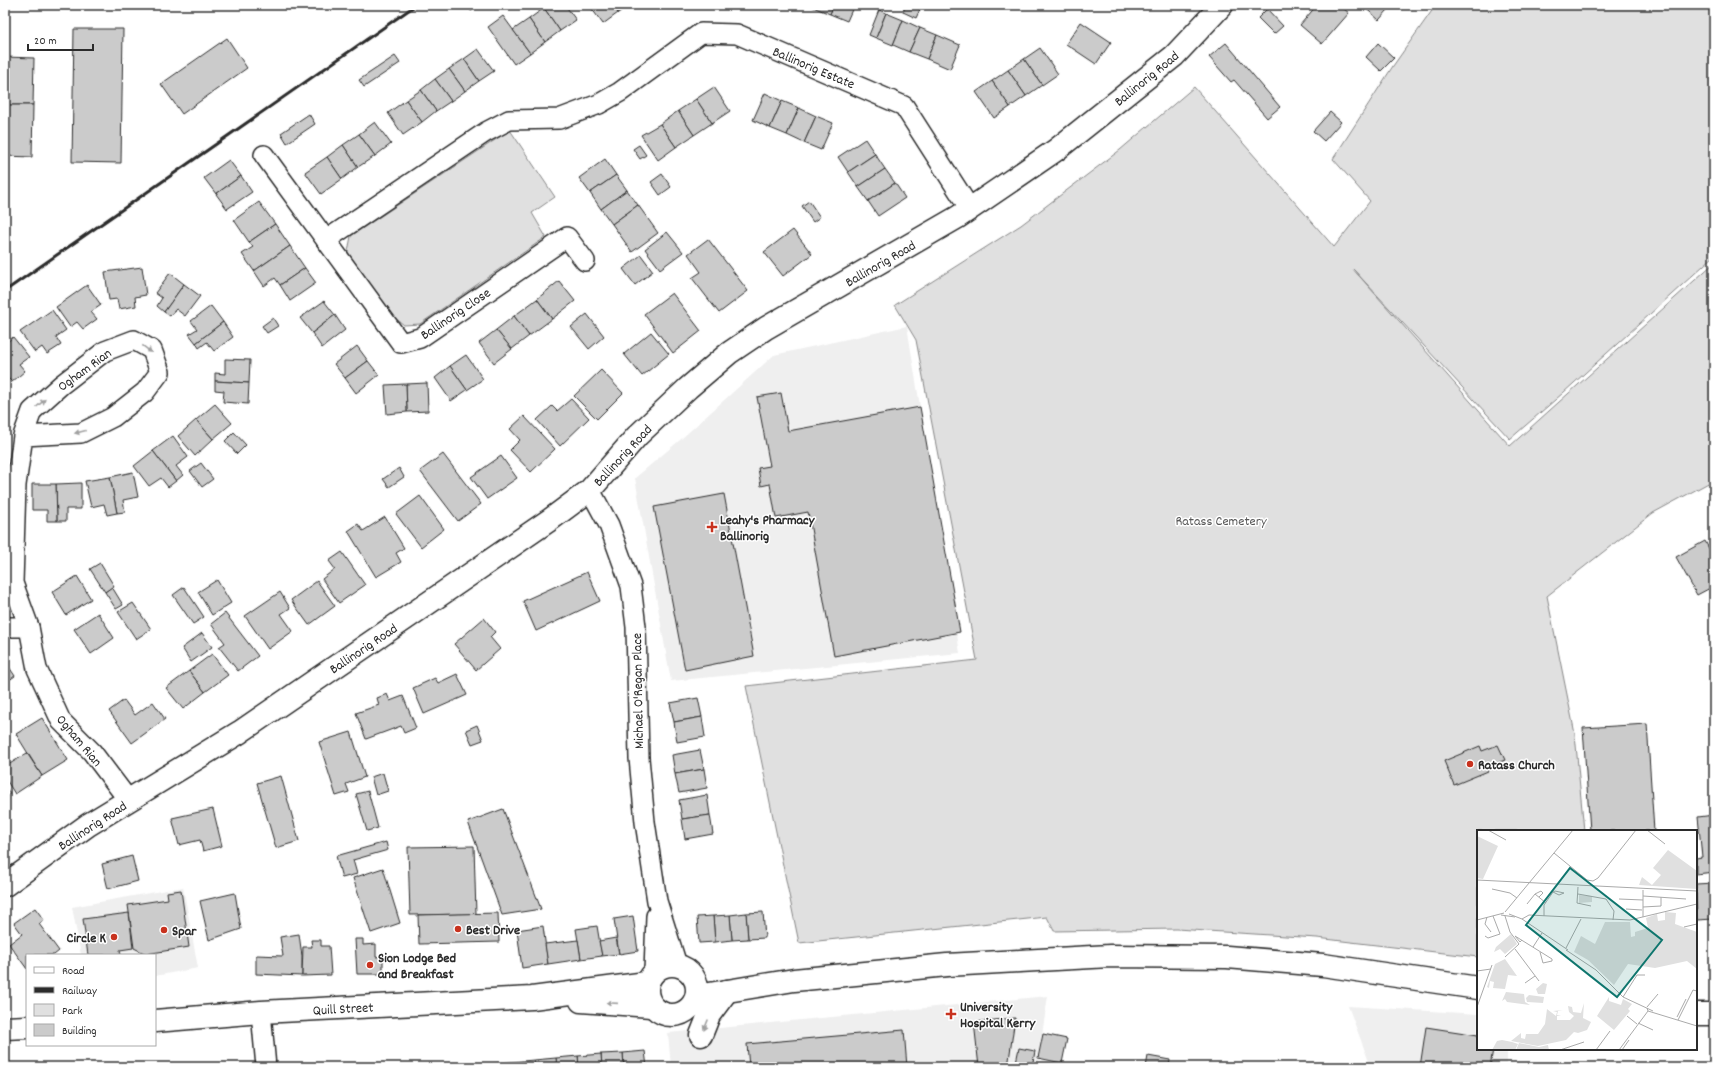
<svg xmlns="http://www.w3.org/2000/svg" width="1719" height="1072" viewBox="0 0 1719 1072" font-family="Dekko,sans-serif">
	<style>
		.built { fill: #efefef }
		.green { fill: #e0e0e0; stroke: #868686 }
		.building { fill: #cbcbcb; stroke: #2b2b2b }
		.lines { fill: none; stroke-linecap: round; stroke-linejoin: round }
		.minor-casing { stroke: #2b2b2b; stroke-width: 22 }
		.tertiary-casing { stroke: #2b2b2b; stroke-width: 25 }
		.secondary-casing { stroke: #2b2b2b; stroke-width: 25 }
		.minor { stroke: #fff; stroke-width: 19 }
		.tertiary { stroke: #fff; stroke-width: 22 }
		.secondary { stroke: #fff; stroke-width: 22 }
		.rail { stroke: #2b2b2b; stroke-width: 3 }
		.oneway { fill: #a0a0a0 }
		.poi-dot { fill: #c8321e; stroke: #fff; stroke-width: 1.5 }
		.labels { text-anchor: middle; stroke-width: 3; stroke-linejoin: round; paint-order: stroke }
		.street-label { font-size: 14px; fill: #2b2b2b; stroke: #fff }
		.poi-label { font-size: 14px; font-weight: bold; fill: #2b2b2b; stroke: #fff; text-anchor: start }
		.park-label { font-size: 14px; fill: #585858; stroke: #fff }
		.inset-road { fill: none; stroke: #aaa; stroke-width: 1 }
		.view { fill: #0f766e; fill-opacity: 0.15; stroke: #0f766e; stroke-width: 2 }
		.inset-edge { fill: none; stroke: #2b2b2b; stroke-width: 2 }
	</style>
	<rect width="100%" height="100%" fill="#fff"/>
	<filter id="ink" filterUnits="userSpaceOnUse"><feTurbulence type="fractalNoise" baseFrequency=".025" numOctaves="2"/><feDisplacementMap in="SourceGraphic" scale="8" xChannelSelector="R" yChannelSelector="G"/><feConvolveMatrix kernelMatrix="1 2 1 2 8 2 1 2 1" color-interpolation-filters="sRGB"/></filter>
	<g filter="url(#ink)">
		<g class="built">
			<polygon points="907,326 960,653 671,681 635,478 680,440 774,355"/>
			<polygon points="183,887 198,968 155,976 155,955 81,955 72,907"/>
			<polygon points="1048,996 1037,1067 671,1067 668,1033"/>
			<polygon points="1348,1006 1478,1014 1478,1049 1507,1049 1507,1067 1371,1067"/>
		</g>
		<g class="green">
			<polygon points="1436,5 1714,5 1714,256 1563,393 1510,439 1353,269 1510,446 1714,263 1714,480 1653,513 1547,596 1575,734 1584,831 1478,831 1478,957 1317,938 1176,929 1054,931 1047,917 799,943 746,686 977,660 916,340 895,305 1021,225 1120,150 1194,87 1334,247 1370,201 1333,159 1393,66"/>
			<polygon points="510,130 555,197 532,213 546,237 420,324 404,325 389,313 348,252 351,236"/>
		</g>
		<g class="building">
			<polygon points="467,5 480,5 471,11"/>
			<polygon points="548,5 565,5 576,20 560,31 544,8"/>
			<polygon points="589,5 612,5 618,13 603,24"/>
			<polygon points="612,5 629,5 618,13"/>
			<polygon points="814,5 834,5 830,14 813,7"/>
			<polygon points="834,5 854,5 847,21 830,14"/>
			<polygon points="906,5 922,5 916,18 903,12"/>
			<polygon points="1317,5 1339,5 1349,13 1322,44 1300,25"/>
			<polygon points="1362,5 1382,5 1388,10 1379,20"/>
			<polygon points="544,8 560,31 545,42 529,19"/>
			<polygon points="1267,9 1283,26 1274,34 1258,18"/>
			<polygon points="879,10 886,13 876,38 869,35"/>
			<polygon points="886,13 903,20 893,45 876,38"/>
			<polygon points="503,16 530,53 514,64 488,27"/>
			<polygon points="529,19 545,42 530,53 513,30"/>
			<polygon points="903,20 920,28 909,52 893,45"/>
			<polygon points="1081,22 1111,42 1096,64 1066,44"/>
			<polygon points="920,28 937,35 927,59 909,52"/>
			<polygon points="74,29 123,29 121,163 72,162"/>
			<polygon points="937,35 960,45 950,69 927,59"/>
			<polygon points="227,38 247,68 182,114 161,84"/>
			<polygon points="1226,43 1280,107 1267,118 1234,80 1231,82 1209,57"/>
			<polygon points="1378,43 1394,58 1381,71 1366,57"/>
			<polygon points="1040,48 1058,74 1042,85 1024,59"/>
			<polygon points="478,49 494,71 479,81 464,59"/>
			<polygon points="395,56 400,63 364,87 359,80"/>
			<polygon points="5,57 34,58 33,105 5,105"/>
			<polygon points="464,59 479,81 465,91 449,69"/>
			<polygon points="1024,59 1042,85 1026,96 1008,70"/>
			<polygon points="449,69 465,91 451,101 435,79"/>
			<polygon points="1008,70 1026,96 1010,107 992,81"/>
			<polygon points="435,79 451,101 436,111 421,90"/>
			<polygon points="992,81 1010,107 994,118 976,92"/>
			<polygon points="714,87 730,111 712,123 696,99"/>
			<polygon points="421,90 436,111 422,122 406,100"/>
			<polygon points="765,93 782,101 770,128 753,120"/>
			<polygon points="696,99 712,123 694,135 678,111"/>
			<polygon points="406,100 422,122 403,135 388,113"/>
			<polygon points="782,101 799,108 787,135 770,128"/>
			<polygon points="5,105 33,105 32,157 5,156"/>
			<polygon points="799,108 816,116 804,143 787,135"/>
			<polygon points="678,111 694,135 676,147 660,124"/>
			<polygon points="1330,112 1341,122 1324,141 1313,131"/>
			<polygon points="309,114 315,124 287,143 281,133"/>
			<polygon points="816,116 833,123 821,150 804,143"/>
			<polygon points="375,122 391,144 375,156 359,134"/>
			<polygon points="660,124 676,147 658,160 641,135"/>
			<polygon points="359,134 375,156 358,167 343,145"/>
			<polygon points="865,139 875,154 848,172 838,157"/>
			<polygon points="343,145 358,167 342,179 327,157"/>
			<polygon points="639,145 646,155 640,159 633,149"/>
			<polygon points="875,154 885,169 858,187 848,172"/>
			<polygon points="327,157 342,179 321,194 305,172"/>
			<polygon points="605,159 616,175 590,193 579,178"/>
			<polygon points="229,160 241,176 216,194 204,178"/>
			<polygon points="885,169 895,183 868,201 858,187"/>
			<polygon points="662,174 671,187 660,195 651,182"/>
			<polygon points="616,175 627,190 601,209 590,193"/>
			<polygon points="241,176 252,192 227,209 216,194"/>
			<polygon points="895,183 905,198 878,216 868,201"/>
			<polygon points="627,190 638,205 612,224 601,209"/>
			<polygon points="809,201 820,217 813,222 802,206"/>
			<polygon points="259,202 275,224 249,242 234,220"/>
			<polygon points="638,205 658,233 632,252 612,224"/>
			<polygon points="275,224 290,246 254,271 242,254 253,247 249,242"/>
			<polygon points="793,230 812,254 783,276 764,252"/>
			<polygon points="667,232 683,252 660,269 645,249"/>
			<polygon points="708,239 748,291 719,313 692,278 701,272 688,254"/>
			<polygon points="290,246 305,268 280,285 275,278 264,286 254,271"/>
			<polygon points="641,255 653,271 635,285 623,269"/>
			<polygon points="142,267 146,295 135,297 136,306 119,309 117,299 109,300 105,272"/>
			<polygon points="305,268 316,283 290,301 280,285"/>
			<polygon points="170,273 184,284 164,312 157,306 162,298 155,293"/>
			<polygon points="559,281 575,301 552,319 537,299"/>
			<polygon points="184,284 200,296 185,316 176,309 170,316 164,312"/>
			<polygon points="87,285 101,305 91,312 97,319 83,329 77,322 70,327 56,307"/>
			<polygon points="672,293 701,331 673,353 644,314"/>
			<polygon points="537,299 552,319 529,336 514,316"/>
			<polygon points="324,301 335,315 312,333 300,318"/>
			<polygon points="211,306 223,322 196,343 189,334 197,329 191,321"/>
			<polygon points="52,310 66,330 56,337 61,345 47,354 42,347 35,352 20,332"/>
			<polygon points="587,314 604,336 589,349 571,327"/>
			<polygon points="335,315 345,330 322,348 312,333"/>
			<polygon points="514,316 529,336 512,349 496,330"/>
			<polygon points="273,318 278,326 267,333 262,326"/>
			<polygon points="223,322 233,337 214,351 207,342 199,348 196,343"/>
			<polygon points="496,330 512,349 494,363 479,343"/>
			<polygon points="651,332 669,354 642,376 624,354"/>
			<polygon points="13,337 29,357 19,364 25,371 12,382 5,375 5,344"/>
			<polygon points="357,346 368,361 345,378 334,364"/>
			<polygon points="466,355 483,379 467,390 450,366"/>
			<polygon points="225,359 250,360 249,383 215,381 215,373 225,374"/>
			<polygon points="368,361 379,375 356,393 345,378"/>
			<polygon points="450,366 467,390 451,401 435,378"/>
			<polygon points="601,370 623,393 597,419 574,396"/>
			<polygon points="215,381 249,383 248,404 223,402 224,391 215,390"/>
			<polygon points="427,383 428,411 407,412 406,384"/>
			<polygon points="406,384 407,412 387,414 385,385"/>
			<polygon points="781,393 788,431 920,407 960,632 834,656 808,512 776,518 770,484 761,486 758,468 770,466 757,397"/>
			<polygon points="571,399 589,418 560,446 537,420 552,406 557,411"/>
			<polygon points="215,404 232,423 213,439 196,420"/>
			<polygon points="524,416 555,449 531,472 510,450 520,440 510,429"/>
			<polygon points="196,420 213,439 195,456 178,436"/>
			<polygon points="234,432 246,445 237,454 225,441"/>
			<polygon points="173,436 188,457 176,466 183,475 176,481 153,451"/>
			<polygon points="153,451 176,481 168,487 161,478 149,486 134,466"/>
			<polygon points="443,454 481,504 458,521 420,471"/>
			<polygon points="501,456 517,478 487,499 471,477"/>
			<polygon points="201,463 213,479 202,487 190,471"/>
			<polygon points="399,468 404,477 389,487 383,479"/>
			<polygon points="133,472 138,497 123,500 125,512 117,513 110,477"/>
			<polygon points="110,477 117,513 107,515 104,504 91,507 85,481"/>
			<polygon points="81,483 81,509 66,509 66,521 57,521 56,484"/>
			<polygon points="32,484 56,484 57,521 47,521 47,510 32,510"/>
			<polygon points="724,494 754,656 685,670 654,507"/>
			<polygon points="420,496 444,529 421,547 396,514"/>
			<polygon points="385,517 404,548 396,553 401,562 376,577 348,531 358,524 363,531"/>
			<polygon points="1705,541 1714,558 1714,586 1697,595 1676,557"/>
			<polygon points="342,552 365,585 339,603 322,579 335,569 329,561"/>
			<polygon points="100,563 114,586 105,592 90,569"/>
			<polygon points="587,572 600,601 536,631 523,601"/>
			<polygon points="77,576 91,599 66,615 52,592"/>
			<polygon points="217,580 231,603 212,615 198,592"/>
			<polygon points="317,581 335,606 309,625 291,600"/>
			<polygon points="112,587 123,605 116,609 105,592"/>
			<polygon points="184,587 204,617 193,624 173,595"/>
			<polygon points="280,592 290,608 281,614 293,631 268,649 245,616"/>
			<polygon points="133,603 151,629 136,639 118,612"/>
			<polygon points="98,613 114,638 91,654 74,629"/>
			<polygon points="225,613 258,656 238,671 219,647 225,643 211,624"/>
			<polygon points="484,618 495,632 490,637 500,649 476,670 454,644"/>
			<polygon points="202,633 212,647 191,662 182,648"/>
			<polygon points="212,654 228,675 205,692 189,671"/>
			<polygon points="5,661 15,676 5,683"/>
			<polygon points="189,671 205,692 183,709 166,688"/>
			<polygon points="457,674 467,695 424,714 413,688 435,678 438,683"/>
			<polygon points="387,694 390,701 403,696 416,728 404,733 401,726 366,739 356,713 379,705 377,698"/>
			<polygon points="698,698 702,717 674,722 670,703"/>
			<polygon points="124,700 135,715 153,702 165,719 132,743 109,711"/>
			<polygon points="702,717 705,737 677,742 674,722"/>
			<polygon points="42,718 68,760 42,776 16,734"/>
			<polygon points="1647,724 1654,831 1590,831 1583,728"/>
			<polygon points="477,725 483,740 472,744 466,730"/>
			<polygon points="351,732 365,777 346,784 349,792 336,796 319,742"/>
			<polygon points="1498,745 1505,760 1487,767 1488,771 1454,785 1444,761 1480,746 1482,751"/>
			<polygon points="700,750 704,769 675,774 672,755"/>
			<polygon points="27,753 42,776 15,794 5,778 5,767"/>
			<polygon points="704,769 707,788 679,793 675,774"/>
			<polygon points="383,773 388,791 376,795 371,777"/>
			<polygon points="281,776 299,841 276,848 257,783"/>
			<polygon points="5,786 10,794 5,797"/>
			<polygon points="368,791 378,828 367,831 356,794"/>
			<polygon points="707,795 710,815 682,819 679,800"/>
			<polygon points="213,809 222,846 203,851 200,840 179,845 172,818"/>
			<polygon points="503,809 541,909 502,915 468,822"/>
			<polygon points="710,815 713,834 685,839 682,819"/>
			<polygon points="1714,815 1714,872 1696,874 1696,858 1702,857 1698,817"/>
			<polygon points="386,842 388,850 353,860 357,874 342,878 336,856"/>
			<polygon points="474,846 476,914 410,915 408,847"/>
			<polygon points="132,856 138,881 108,889 102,864"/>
			<polygon points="383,868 400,923 371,933 353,878"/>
			<polygon points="1714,883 1714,919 1697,920 1696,884"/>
			<polygon points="181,890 189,947 146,954 134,948 128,905 168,899 167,892"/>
			<polygon points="235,893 241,929 209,940 200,901"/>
			<polygon points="35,908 44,920 39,924 59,951 54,955 27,955 27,969 9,944 22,934 14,923"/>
			<polygon points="763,912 765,938 748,939 746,913"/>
			<polygon points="129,913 133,948 120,950 121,955 88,955 83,919"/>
			<polygon points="498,913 499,942 419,944 418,915"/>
			<polygon points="746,913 748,939 732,940 730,915"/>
			<polygon points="730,915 732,940 715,942 713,916"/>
			<polygon points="633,916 638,951 619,954 614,919"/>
			<polygon points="713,916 715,942 699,943 697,917"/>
			<polygon points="543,926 548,964 522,968 517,930"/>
			<polygon points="597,926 602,956 581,959 576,929"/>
			<polygon points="299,934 302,956 302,976 256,974 256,955 283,956 280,937"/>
			<polygon points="616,938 619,954 602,956 599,941"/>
			<polygon points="355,939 363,939 363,945 376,944 376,957 383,956 383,974 357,974"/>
			<polygon points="311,940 321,940 321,946 329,946 331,975 302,976 303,947 312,947"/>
			<polygon points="578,940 581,959 548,964 545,944"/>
			<polygon points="1015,1018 1008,1067 979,1067 974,1022"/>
			<polygon points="1426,1027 1478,1035 1478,1049 1493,1049 1490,1067 1420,1067"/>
			<polygon points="904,1030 907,1067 749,1067 747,1044"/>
			<polygon points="1043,1034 1067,1039 1062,1063 1038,1058"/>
			<polygon points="1019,1048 1035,1051 1032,1067 1015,1067"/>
			<polygon points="645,1051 647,1067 624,1067 623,1053"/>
			<polygon points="623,1053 624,1067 602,1067 601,1054"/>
			<polygon points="601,1054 602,1067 579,1067 578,1056"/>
			<polygon points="578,1056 579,1067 557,1067 556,1058"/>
			<polygon points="1148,1056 1170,1060 1169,1067 1146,1067"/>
			<polygon points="556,1058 557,1067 534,1067 534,1060"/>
			<polygon points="534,1060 534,1067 511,1067 511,1062"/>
			<polygon points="511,1062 511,1067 487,1067 487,1064"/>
			<polygon points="487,1064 487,1067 464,1067 464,1066"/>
		</g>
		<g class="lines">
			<g class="minor-casing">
				<g id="minor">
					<polyline points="264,155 401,343 420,338 567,237 585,261"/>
					<polyline points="326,240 486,132 509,120 559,119 599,104 620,92 701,33 737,34 904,106 970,209"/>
					<polyline points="23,436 81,433 113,417 145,392 160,372 152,350 134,340 105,351 61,385 32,411 23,436 16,485 13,583 29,627 37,669 61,721 92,752 129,801"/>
					<polyline points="590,490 609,525 631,586 636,627 639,758 645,822 657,901 677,965"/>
					<polyline points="5,627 29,627"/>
					<polyline points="654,972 656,916"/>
					<polyline points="261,1012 266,1067"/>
				</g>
			</g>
			<g class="tertiary-casing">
				<polyline id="tertiary" points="5,885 88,825 240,732 551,519 590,490 637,436 688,388 729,353 766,328 958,217 1056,150 1174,56 1222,5"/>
			</g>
			<g class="secondary-casing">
				<g id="secondary">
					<circle cx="672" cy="990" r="25"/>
					<polyline points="697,996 794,980 947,965 1110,956 1227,957 1323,965 1478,988"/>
					<polyline points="581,1001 651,1006"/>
					<polyline points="1696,1014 1714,1014"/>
					<polyline points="155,1021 261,1012 532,998 647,983"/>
					<polyline points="5,1028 27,1027"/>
					<polyline points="701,1035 709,1015 727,991"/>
				</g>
			</g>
			<use href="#minor" class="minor"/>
			<use href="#tertiary" class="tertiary"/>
			<use href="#secondary" class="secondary"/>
			<polyline class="rail" points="5,291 416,5"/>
		</g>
		<defs><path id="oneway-solid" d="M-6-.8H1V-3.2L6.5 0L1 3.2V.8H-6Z"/></defs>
		<g class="oneway">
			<use href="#oneway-solid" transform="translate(147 349) rotate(38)"/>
			<use href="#oneway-solid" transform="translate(41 403) rotate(-42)"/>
			<use href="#oneway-solid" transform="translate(80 432) rotate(166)"/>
			<use href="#oneway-solid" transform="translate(612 1003) rotate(-176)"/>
			<use href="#oneway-solid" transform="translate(706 1025) rotate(112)"/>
		</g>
	</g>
	<g class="poi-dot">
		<path d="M710 521h4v4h4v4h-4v4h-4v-4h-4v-4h4z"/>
		<circle cx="1470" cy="764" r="4"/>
		<circle cx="458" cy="929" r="4"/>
		<circle cx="164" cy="930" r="4"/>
		<circle cx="114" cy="937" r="4"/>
		<circle cx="370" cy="965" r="4"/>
		<path d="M949 1008h4v4h4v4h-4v4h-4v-4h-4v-4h4z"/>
	</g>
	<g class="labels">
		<g class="street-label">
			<text transform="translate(814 67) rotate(23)" y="5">Ballinorig Estate</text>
			<text transform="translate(1146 78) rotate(-39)" y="5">Ballinorig Road</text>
			<text transform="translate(880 263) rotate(-30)" y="5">Ballinorig Road</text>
			<text transform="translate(455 313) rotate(-34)" y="5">Ballinorig Close</text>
			<text transform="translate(84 369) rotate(-36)" y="5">Ogham Rian</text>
			<text transform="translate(622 455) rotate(-47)" y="5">Ballinorig Road</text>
			<text transform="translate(363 648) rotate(-34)" y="5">Ballinorig Road</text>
			<text transform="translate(637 691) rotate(-91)" y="5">Michael O'Regan Place</text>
			<text transform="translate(80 740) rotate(50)" y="5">Ogham Rian</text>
			<text transform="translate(92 825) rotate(-33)" y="5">Ballinorig Road</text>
			<text transform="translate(343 1008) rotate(-3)" y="5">Quill Street</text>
		</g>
		<g class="poi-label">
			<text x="720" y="524">Leahy's Pharmacy<tspan x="720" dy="16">Ballinorig</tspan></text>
			<text x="1478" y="769">Ratass Church</text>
			<text x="466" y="934">Best Drive</text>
			<text x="172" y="935">Spar</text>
			<text x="106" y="942" text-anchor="end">Circle K</text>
			<text x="378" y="962">Sion Lodge Bed<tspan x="378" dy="16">and Breakfast</tspan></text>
			<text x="960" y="1011">University<tspan x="960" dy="16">Hospital Kerry</tspan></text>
		</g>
		<g class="park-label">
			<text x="1221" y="525">Ratass Cemetery</text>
		</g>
	</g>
	<g transform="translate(1477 830)">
		<rect width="220" height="220" fill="#fff"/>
		<path d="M0 6 21 16 6 49 0 48ZM191 20 220 41V59L162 55 165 47 175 55 184 45 176 38ZM102 65 115 66V72L102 73ZM188 82 199 83 198 94 220 102V139L210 131 178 138 151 134 137 155 111 130 97 122 104 106 118 114 128 92H153L154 107 158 106V102L171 98 169 88 180 84 181 91 188 90ZM34 104 40 114 28 124 23 119 17 122 19 117ZM28 129 40 146 31 145 28 159 16 158 17 152 13 151 12 158 10 157 18 134ZM66 153 70 154 68 164H61L59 159ZM29 162 47 164 48 172 53 175 30 172 28 169 25 171ZM52 165 67 167 66 173 50 172 49 168ZM132 167V171L144 175 146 169 155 174 151 179 153 181 137 200 120 186ZM107 173 106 188 114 192 110 200 101 203 97 202 89 210 61 216 34 211 44 203V208L48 209 49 204H61L68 194 70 179 79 186 80 182 76 181 86 180 81 181 80 185 84 186H80V190H93L97 186 92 182 91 176 95 177 96 182 104 183ZM25 210 35 212 41 214 38 220H15L20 211ZM42 213 62 217 71 215 72 220H39Z" fill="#e0e0e0"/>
		<path class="inset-road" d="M11 0 29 10M170 0 188 14M77 23 110 50 116 51 121 48 159 0M0 50 220 61M101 57 100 73 114 76M15 59 33 63 40 68M166 60V87M58 64 64 61 66 63 62 67M101 64 129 69 137 81 136 90M166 66 209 69M142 69 166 70M50 74 58 64 69 73M166 77 184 76V67M149 79 165 80M28 82 96 0M32 84 45 89 91 120M24 85 38 87M67 86V75L74 65 76 62 78 61 87 63 82 65 76 62M10 87 8 94 14 102M45 89 52 85 153 90 220 74M0 90 27 83M207 97 220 94M8 106 11 108 23 104 16 86M45 110 43 112 38 106 75 129V131L66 133 63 122M56 117 65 103M89 118 104 89M38 119 62 151M89 120 119 140 146 167 176 181M28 127 42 114 33 102 28 86M0 141 14 139M48 153 58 146M146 167 160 145H168M0 177 15 135M170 177 181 164M170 178 171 181 220 196M150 186 160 194M200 187 209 169M201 190 216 160 220 161M161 193 176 200M83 220 107 212M119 220 133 201M142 220 171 181M145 220 152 210"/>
		<path class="view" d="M93 38 185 110 140 167 49 95Z"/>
		<rect width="220" height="220" class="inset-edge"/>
	</g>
	<rect width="1719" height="1072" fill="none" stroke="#fff" stroke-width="20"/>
	<rect x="10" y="10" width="1699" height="1052" fill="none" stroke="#2b2b2b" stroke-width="1.5" filter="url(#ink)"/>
	<rect x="26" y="954" width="130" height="92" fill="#ffffff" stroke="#aaaaaa"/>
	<rect x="34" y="967" width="20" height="6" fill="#ffffff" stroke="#aaaaaa"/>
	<text x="62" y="974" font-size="12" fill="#2b2b2b">Road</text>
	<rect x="34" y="987" width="20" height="6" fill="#2b2b2b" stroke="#aaaaaa"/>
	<text x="62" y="994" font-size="12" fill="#2b2b2b">Railway</text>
	<rect x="34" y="1004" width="20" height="12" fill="#e0e0e0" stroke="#aaaaaa"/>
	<text x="62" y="1014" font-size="12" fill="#2b2b2b">Park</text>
	<rect x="34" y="1024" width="20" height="12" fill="#cbcbcb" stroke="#aaaaaa"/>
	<text x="62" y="1034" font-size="12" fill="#2b2b2b">Building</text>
	<path d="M28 44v6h65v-6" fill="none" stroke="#2b2b2b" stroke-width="2"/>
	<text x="34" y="44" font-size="12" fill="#2b2b2b" stroke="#ffffff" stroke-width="3" paint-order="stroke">20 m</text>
</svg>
